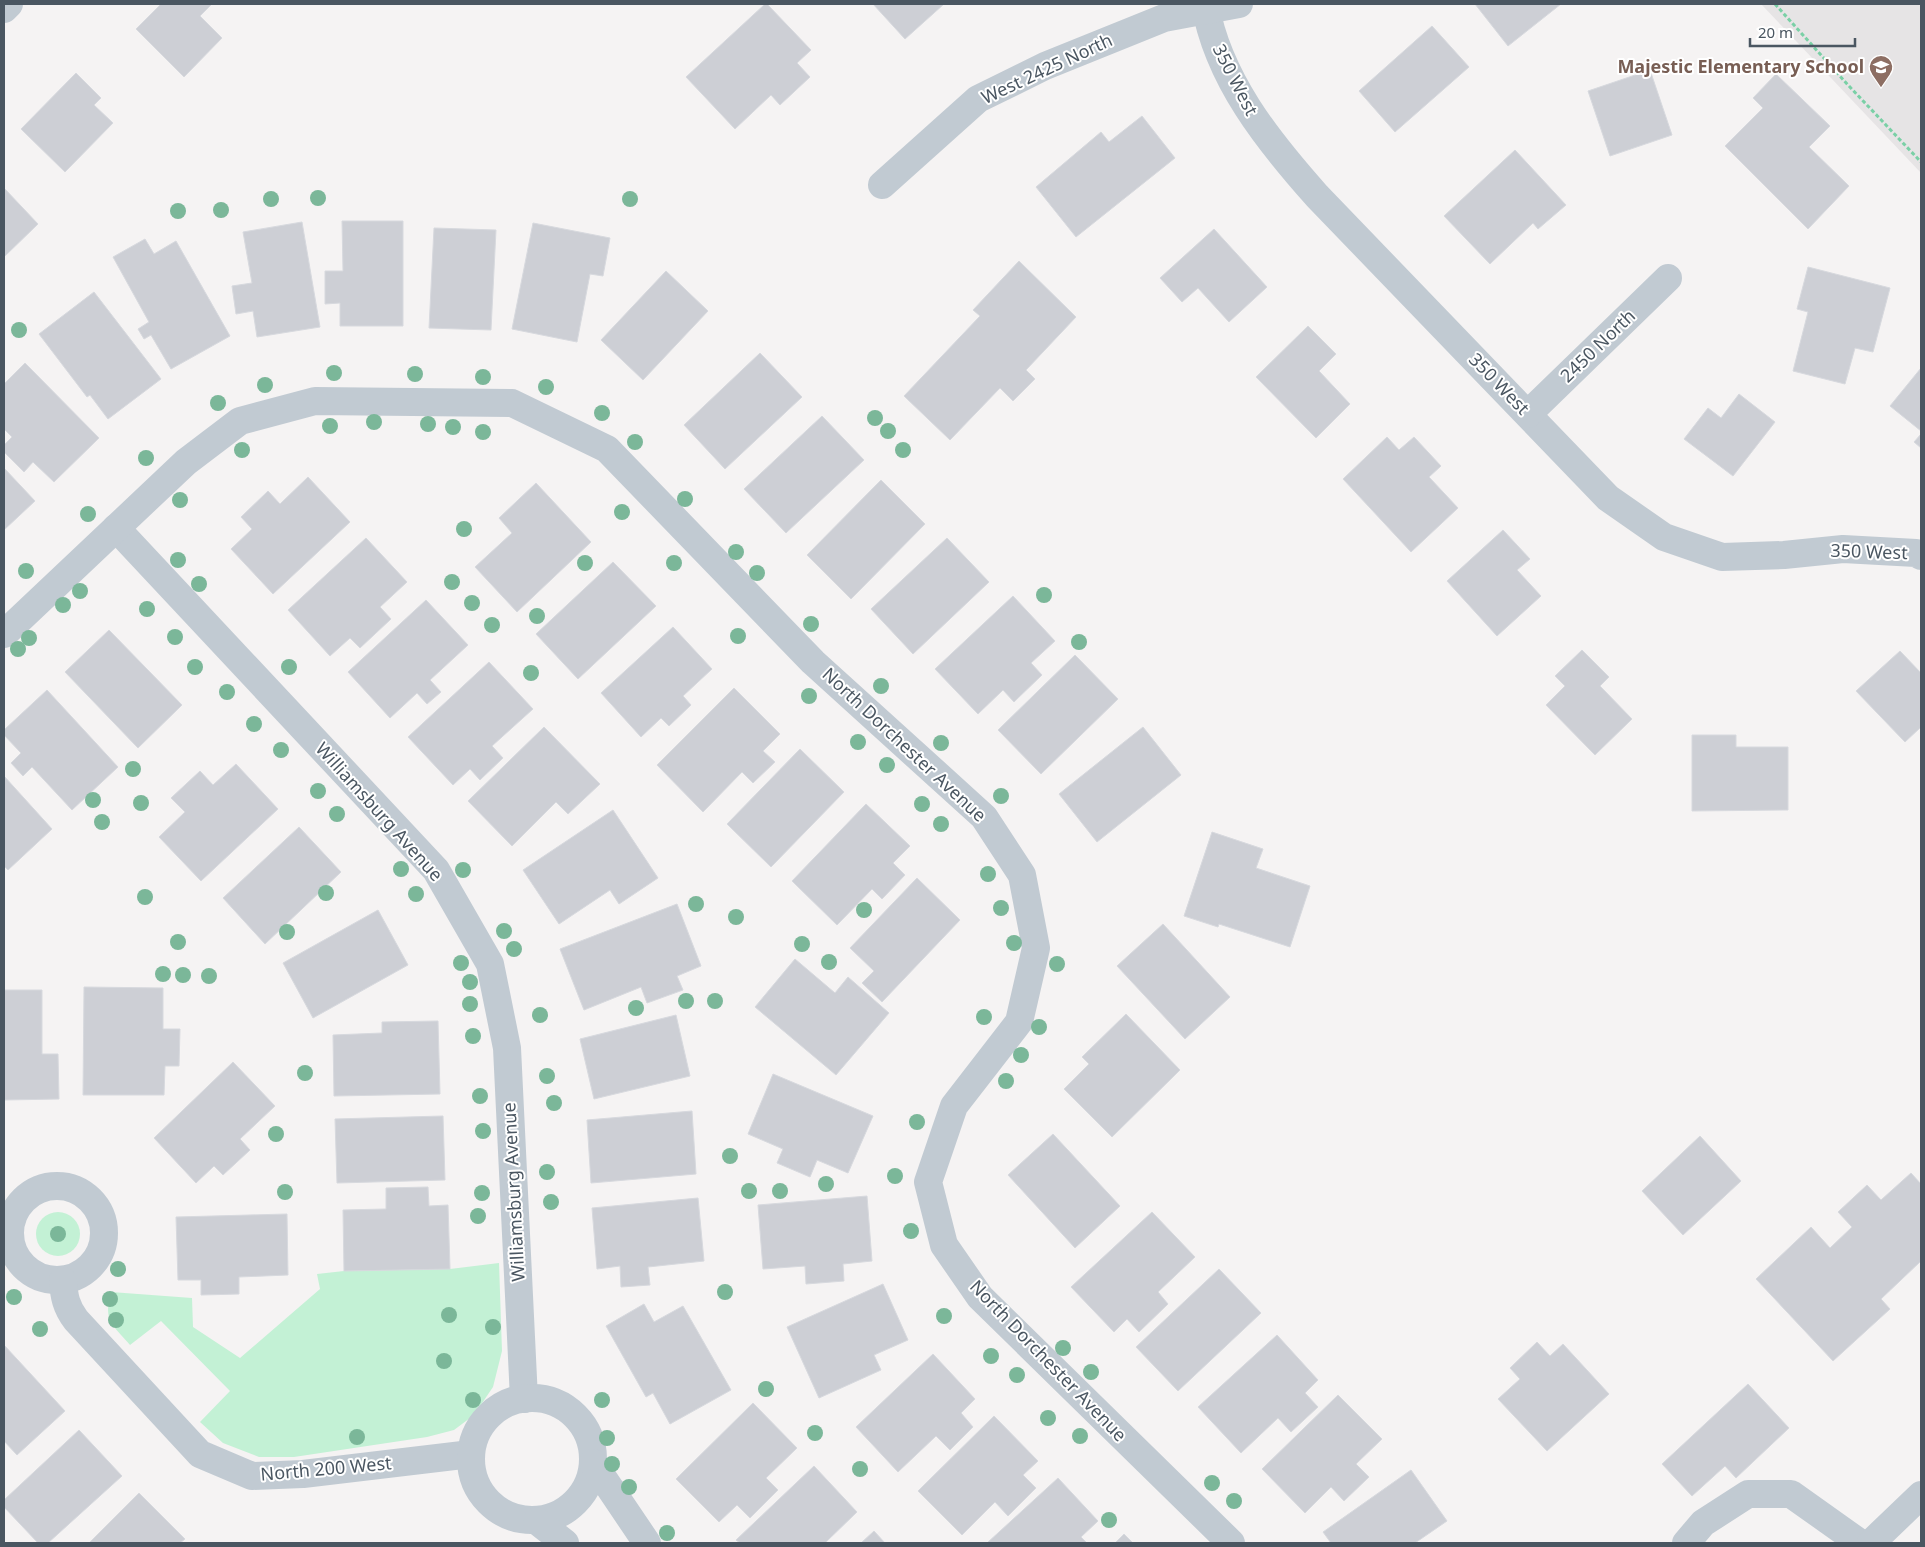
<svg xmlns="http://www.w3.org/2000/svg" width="1925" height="1547" viewBox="0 0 1925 1547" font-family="'Noto Sans',sans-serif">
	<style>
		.education { fill: #e6e4e5 }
		.green { fill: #c3f1d5 }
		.building { fill: #cdcfd5; stroke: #d7d9de }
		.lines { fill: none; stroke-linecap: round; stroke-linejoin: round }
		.path { stroke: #7ad0a6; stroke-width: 3; stroke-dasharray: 4 2.5; stroke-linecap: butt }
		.minor { stroke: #c1cad2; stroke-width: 28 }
		.tree { fill: #7bb799 }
		.labels { text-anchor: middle; stroke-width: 4; stroke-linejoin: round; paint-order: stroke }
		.education-label { font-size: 18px; font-weight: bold; fill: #785e54; stroke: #fff; text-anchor: end }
		.street-label { font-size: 18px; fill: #4a5661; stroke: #fff }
	</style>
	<rect width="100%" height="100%" fill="#f5f3f3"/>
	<polygon class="education" points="1761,4 1921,4 1921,173"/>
	<g class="green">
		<circle cx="58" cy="1234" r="22"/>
		<path d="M499 1263 502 1351 493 1387 474 1415 454 1430 427 1437 294 1457H259L223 1443 200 1422 230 1391 161 1321 130 1345C112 1324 103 1321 111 1292L192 1298 193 1327 240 1358 320 1289 317 1274 344 1271 450 1269Z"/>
	</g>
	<g class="building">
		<polygon points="161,4 212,4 200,16 222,38 184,77 136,29"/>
		<polygon points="765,4 767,4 811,50 797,63 810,77 780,105 771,95 735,129 686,77"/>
		<polygon points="873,4 944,4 905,39"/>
		<polygon points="1475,4 1561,4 1508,46"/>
		<polygon points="1432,26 1469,67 1395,132 1359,91"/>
		<polygon points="1650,70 1672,135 1610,156 1588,91"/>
		<polygon points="76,73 101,98 94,105 113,123 65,172 21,129"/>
		<polygon points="1776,74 1830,126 1809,147 1849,186 1808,229 1725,146 1763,108 1753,98"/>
		<polygon points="1142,116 1175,158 1076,237 1036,187 1101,132 1109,142"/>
		<polygon points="1515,150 1566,205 1538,229 1533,223 1490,264 1444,216"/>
		<polygon points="4,188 38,224 4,257"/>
		<polygon points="342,221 403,221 403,326 340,326 340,303 325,304 325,271 343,271"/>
		<polygon points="302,222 320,327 257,337 253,311 236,314 232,286 252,283 243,232"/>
		<polygon points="533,223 610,238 603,276 590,274 577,342 512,329"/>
		<polygon points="434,228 496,230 491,330 429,328"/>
		<polygon points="1214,229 1267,287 1229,322 1198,288 1182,302 1160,278"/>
		<polygon points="145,239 154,254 176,241 230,336 171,369 151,335 144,339 138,329 149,322 113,257"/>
		<polygon points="1019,261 1076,317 1026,370 1035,379 1013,401 1000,388 950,440 904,396 980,316 973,310"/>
		<polygon points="1808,267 1890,288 1873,352 1855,348 1845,384 1793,371 1808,312 1797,309"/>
		<polygon points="666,271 708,311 643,380 601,340"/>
		<polygon points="94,292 161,379 108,419 90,395 87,397 39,334"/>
		<polygon points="1308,326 1336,354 1319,371 1350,404 1316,438 1256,377"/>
		<polygon points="760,353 802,397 725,469 684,425"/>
		<polygon points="25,363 99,438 54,482 33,462 24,472 4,452 4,445 12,437 4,429 4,384"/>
		<polygon points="1921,368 1921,431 1890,406"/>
		<polygon points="1739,394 1775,422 1733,476 1684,439 1708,408 1721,418"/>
		<polygon points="822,416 864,460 786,533 744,489"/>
		<polygon points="1921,434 1921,448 1914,442"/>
		<polygon points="1387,437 1399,450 1414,437 1441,466 1429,477 1458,508 1411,552 1343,479"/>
		<polygon points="4,468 35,501 4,530"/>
		<polygon points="308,477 350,522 273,594 231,549 252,529 241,517 268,491 280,504"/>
		<polygon points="881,480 925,524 851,599 807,555"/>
		<polygon points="536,483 591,542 517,612 475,567 512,533 499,518"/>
		<polygon points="1503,530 1530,559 1517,570 1541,596 1497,636 1447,581"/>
		<polygon points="366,538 407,582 380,607 391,619 360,648 350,638 330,656 288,610"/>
		<polygon points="947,538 989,582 913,654 871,609"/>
		<polygon points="613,562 656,606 578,679 536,634"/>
		<polygon points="1013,596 1055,641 1031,663 1042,675 1014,702 1003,690 978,714 935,669"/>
		<polygon points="426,600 468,645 430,680 441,692 427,704 417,693 390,718 348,672"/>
		<polygon points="673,627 712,669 683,696 691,705 669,726 661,718 641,737 601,693"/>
		<polygon points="109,630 182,705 138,748 65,672"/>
		<polygon points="1582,650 1609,677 1600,686 1632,719 1595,755 1546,705 1565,686 1555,676"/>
		<polygon points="1900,651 1921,673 1921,727 1905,742 1856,691"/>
		<polygon points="1075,655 1118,699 1041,774 998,730"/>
		<polygon points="489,662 533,709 492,746 503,758 480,780 470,769 453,785 408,737"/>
		<polygon points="734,688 780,734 763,751 775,762 753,783 742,772 703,812 657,765"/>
		<polygon points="47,690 118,767 72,810 32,767 23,776 11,763 21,753 4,735 4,730"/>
		<polygon points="544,727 600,784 568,814 556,802 512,846 468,801"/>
		<polygon points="1143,727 1181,775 1097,842 1059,794"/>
		<polygon points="1692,735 1736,735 1736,747 1788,747 1788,810 1692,811"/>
		<polygon points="800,749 844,792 771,867 727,824"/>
		<polygon points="236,764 278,809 201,881 159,837 185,812 171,798 200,771 213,785"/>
		<polygon points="4,776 52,829 8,870 4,866"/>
		<polygon points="866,804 910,846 893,863 905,875 882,899 872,889 837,925 792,881"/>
		<polygon points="613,810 658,878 619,904 610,890 559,924 523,870"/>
		<polygon points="299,827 341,872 265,944 223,898"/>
		<polygon points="1212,832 1263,849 1256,868 1310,886 1290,947 1219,924 1218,927 1184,916"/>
		<polygon points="917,878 960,920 882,1002 862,983 874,971 850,948"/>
		<polygon points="677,904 701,966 677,976 683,990 647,1003 641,987 584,1010 560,949"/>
		<polygon points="378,910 408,965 313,1018 283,963"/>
		<polygon points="1163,924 1230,997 1185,1039 1117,966"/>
		<polygon points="795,959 835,993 848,977 889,1013 836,1075 755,1007"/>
		<polygon points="84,987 163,988 163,1029 180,1029 179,1066 165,1066 164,1095 83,1095"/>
		<polygon points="4,990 42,990 42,1054 58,1054 59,1099 4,1100"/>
		<polygon points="1126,1014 1180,1070 1112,1137 1064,1089 1089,1064 1082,1057"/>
		<polygon points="676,1015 690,1076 594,1099 580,1039"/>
		<polygon points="438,1021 440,1094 334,1096 333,1035 382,1033 382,1022"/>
		<polygon points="233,1062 275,1106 240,1139 250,1150 223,1175 214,1166 196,1183 154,1138"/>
		<polygon points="773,1074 873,1116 848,1173 817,1160 810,1177 777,1163 783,1149 748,1134"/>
		<polygon points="692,1111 696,1174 591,1183 587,1120"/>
		<polygon points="443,1116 445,1180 337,1183 335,1119"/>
		<polygon points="1053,1134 1120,1206 1075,1248 1008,1175"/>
		<polygon points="1700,1136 1741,1181 1683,1235 1642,1191"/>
		<polygon points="1911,1173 1921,1184 1921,1261 1881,1299 1890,1309 1833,1361 1756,1279 1811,1227 1830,1248 1852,1227 1838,1212 1867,1185 1881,1200"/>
		<polygon points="428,1187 429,1206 448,1205 450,1269 344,1271 343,1210 386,1209 386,1188"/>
		<polygon points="867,1196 872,1261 843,1264 844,1281 806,1284 805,1266 763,1269 758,1205"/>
		<polygon points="698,1198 704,1261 648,1267 650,1285 621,1287 620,1266 597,1269 592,1208"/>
		<polygon points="1152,1212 1195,1257 1158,1292 1168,1304 1139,1332 1127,1319 1114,1332 1071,1287"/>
		<polygon points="287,1214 288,1275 239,1277 239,1294 201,1295 201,1280 178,1280 176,1217"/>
		<polygon points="1219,1269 1261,1313 1178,1391 1136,1347"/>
		<polygon points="883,1284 908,1340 874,1355 881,1370 819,1398 787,1327"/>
		<polygon points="644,1304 654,1322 683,1306 731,1390 670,1424 653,1393 646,1397 606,1326"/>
		<polygon points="1277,1335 1318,1380 1305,1393 1318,1407 1291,1432 1278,1418 1241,1453 1198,1407"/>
		<polygon points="1537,1342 1550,1356 1563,1344 1609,1394 1547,1451 1498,1399 1520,1379 1510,1368"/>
		<polygon points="4,1345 65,1411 17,1455 4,1441"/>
		<polygon points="933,1354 975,1399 961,1413 973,1427 950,1450 936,1436 898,1472 856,1427"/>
		<polygon points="1748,1384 1789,1428 1736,1478 1725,1466 1692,1496 1662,1464"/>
		<polygon points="1338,1395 1382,1439 1356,1464 1369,1477 1344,1501 1331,1487 1305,1513 1262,1469"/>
		<polygon points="753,1403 797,1448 766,1478 778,1490 750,1518 737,1505 719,1522 676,1479"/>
		<polygon points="994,1416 1038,1461 1023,1475 1036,1488 1008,1516 995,1502 962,1535 918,1491"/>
		<polygon points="79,1430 122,1476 48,1543 38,1543 4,1507 4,1500"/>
		<polygon points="814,1466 857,1512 825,1543 740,1543 736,1540"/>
		<polygon points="1411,1470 1447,1521 1415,1543 1331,1543 1323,1532"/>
		<polygon points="1058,1478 1098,1521 1081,1537 1087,1543 987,1543"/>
		<polygon points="139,1493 185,1539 180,1543 89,1543"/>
		<polygon points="874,1531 885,1543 861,1543"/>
		<polygon points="1124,1534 1133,1543 1115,1543"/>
	</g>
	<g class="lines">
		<polyline class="path" points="1775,4 1848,85 1921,162"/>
		<g class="minor">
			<path d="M1205 4C1218 79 1268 141 1317 196L1608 498 1664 537 1722 557 1784 555 1843 549 1916 553 1921 556"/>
			<polyline points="4,9 9,4"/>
			<polyline points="882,185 978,99 1045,66 1164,18 1239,4"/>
			<polyline points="1528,414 1668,278"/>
			<polyline points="116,528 436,870 490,964 507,1048 524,1399"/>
			<polyline points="4,634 186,462 240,421 315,401 512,403 607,449 813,662 984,817 1022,875 1036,948 1019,1022 954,1106 928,1182 944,1245 980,1297 1231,1543"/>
			<circle cx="57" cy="1233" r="47"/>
			<path d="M63 1281C64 1296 66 1307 76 1320L200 1454 252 1476 303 1474 471 1454"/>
			<circle cx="532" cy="1459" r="61"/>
			<polyline points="593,1463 647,1543"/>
			<polyline points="537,1521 565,1543"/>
			<polyline points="1686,1543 1703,1523 1748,1494 1791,1494 1860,1543"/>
			<polyline points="1871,1543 1921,1495"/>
		</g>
	</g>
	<g class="tree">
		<circle cx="318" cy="198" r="8"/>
		<circle cx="271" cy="199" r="8"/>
		<circle cx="630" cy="199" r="8"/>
		<circle cx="221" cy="210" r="8"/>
		<circle cx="178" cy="211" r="8"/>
		<circle cx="19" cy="330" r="8"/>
		<circle cx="334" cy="373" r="8"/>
		<circle cx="415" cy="374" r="8"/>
		<circle cx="483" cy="377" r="8"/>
		<circle cx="265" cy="385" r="8"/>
		<circle cx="546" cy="387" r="8"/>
		<circle cx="218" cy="403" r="8"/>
		<circle cx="602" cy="413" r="8"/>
		<circle cx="875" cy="418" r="8"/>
		<circle cx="374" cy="422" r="8"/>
		<circle cx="428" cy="424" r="8"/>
		<circle cx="330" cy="426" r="8"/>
		<circle cx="453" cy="427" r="8"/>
		<circle cx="888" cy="431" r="8"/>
		<circle cx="483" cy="432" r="8"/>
		<circle cx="635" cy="442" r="8"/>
		<circle cx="242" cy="450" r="8"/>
		<circle cx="903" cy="450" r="8"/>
		<circle cx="146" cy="458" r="8"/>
		<circle cx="685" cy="499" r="8"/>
		<circle cx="180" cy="500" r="8"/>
		<circle cx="622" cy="512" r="8"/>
		<circle cx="88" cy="514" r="8"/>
		<circle cx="464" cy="529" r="8"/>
		<circle cx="736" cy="552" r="8"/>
		<circle cx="178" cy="560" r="8"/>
		<circle cx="585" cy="563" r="8"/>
		<circle cx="674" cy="563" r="8"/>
		<circle cx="26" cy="571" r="8"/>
		<circle cx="757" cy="573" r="8"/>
		<circle cx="452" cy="582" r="8"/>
		<circle cx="199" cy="584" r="8"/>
		<circle cx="80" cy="591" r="8"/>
		<circle cx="1044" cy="595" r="8"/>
		<circle cx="472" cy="603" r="8"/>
		<circle cx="63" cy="605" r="8"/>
		<circle cx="147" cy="609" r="8"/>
		<circle cx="537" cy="616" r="8"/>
		<circle cx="811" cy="624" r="8"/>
		<circle cx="492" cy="625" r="8"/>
		<circle cx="738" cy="636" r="8"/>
		<circle cx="175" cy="637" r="8"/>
		<circle cx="29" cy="638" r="8"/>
		<circle cx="1079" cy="642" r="8"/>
		<circle cx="18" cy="649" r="8"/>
		<circle cx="195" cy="667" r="8"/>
		<circle cx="289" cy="667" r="8"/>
		<circle cx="531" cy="673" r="8"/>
		<circle cx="881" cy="686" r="8"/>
		<circle cx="227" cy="692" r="8"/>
		<circle cx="809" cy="696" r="8"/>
		<circle cx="254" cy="724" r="8"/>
		<circle cx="858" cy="742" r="8"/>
		<circle cx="941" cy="743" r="8"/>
		<circle cx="281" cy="750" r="8"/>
		<circle cx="887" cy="765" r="8"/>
		<circle cx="133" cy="769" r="8"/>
		<circle cx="318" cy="791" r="8"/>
		<circle cx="1001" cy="796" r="8"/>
		<circle cx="93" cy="800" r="8"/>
		<circle cx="141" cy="803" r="8"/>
		<circle cx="922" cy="804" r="8"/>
		<circle cx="337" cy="814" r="8"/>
		<circle cx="102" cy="822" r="8"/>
		<circle cx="941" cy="824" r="8"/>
		<circle cx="401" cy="869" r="8"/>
		<circle cx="463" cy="870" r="8"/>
		<circle cx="988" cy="874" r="8"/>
		<circle cx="326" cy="893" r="8"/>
		<circle cx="416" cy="894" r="8"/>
		<circle cx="145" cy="897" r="8"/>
		<circle cx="696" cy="904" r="8"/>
		<circle cx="1001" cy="908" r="8"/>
		<circle cx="864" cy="910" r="8"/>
		<circle cx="736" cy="917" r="8"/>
		<circle cx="504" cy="931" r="8"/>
		<circle cx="287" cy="932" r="8"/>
		<circle cx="178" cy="942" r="8"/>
		<circle cx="1014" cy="943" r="8"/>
		<circle cx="802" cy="944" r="8"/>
		<circle cx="514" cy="949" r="8"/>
		<circle cx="829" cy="962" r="8"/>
		<circle cx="461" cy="963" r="8"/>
		<circle cx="1057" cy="964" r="8"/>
		<circle cx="163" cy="974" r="8"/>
		<circle cx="183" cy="975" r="8"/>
		<circle cx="209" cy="976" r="8"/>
		<circle cx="470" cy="982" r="8"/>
		<circle cx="686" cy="1001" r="8"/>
		<circle cx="715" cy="1001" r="8"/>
		<circle cx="470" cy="1004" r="8"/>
		<circle cx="636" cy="1008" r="8"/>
		<circle cx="540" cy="1015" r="8"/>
		<circle cx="984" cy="1017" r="8"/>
		<circle cx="1039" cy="1027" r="8"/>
		<circle cx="473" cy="1036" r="8"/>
		<circle cx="1021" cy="1055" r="8"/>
		<circle cx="305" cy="1073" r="8"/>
		<circle cx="547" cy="1076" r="8"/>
		<circle cx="1006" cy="1081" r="8"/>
		<circle cx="480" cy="1096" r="8"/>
		<circle cx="554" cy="1103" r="8"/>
		<circle cx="917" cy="1122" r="8"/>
		<circle cx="483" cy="1131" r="8"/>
		<circle cx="276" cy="1134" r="8"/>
		<circle cx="730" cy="1156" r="8"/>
		<circle cx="547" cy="1172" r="8"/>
		<circle cx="895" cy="1176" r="8"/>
		<circle cx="826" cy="1184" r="8"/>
		<circle cx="749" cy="1191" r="8"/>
		<circle cx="780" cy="1191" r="8"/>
		<circle cx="285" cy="1192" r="8"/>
		<circle cx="482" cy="1193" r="8"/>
		<circle cx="551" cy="1202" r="8"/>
		<circle cx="478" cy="1216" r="8"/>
		<circle cx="911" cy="1231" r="8"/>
		<circle cx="58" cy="1234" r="8"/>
		<circle cx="118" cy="1269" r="8"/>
		<circle cx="725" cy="1292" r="8"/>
		<circle cx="14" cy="1297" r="8"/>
		<circle cx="110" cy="1299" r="8"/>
		<circle cx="449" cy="1315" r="8"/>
		<circle cx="944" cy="1316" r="8"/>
		<circle cx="116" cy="1320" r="8"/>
		<circle cx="493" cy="1327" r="8"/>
		<circle cx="40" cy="1329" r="8"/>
		<circle cx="1063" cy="1348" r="8"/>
		<circle cx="991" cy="1356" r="8"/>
		<circle cx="444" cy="1361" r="8"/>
		<circle cx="1091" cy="1372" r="8"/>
		<circle cx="1017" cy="1375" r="8"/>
		<circle cx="766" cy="1389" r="8"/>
		<circle cx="473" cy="1400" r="8"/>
		<circle cx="602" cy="1400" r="8"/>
		<circle cx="1048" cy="1418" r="8"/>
		<circle cx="815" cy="1433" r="8"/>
		<circle cx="1080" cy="1436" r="8"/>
		<circle cx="357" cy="1437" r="8"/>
		<circle cx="607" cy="1438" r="8"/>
		<circle cx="612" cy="1464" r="8"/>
		<circle cx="860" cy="1469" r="8"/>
		<circle cx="1212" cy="1483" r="8"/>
		<circle cx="629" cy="1487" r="8"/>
		<circle cx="1234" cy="1501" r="8"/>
		<circle cx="1109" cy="1520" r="8"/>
		<circle cx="667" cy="1533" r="8"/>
	</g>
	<defs>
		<g id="school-pin" transform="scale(1.25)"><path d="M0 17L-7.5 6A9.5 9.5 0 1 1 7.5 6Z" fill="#8d6e63" stroke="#fff"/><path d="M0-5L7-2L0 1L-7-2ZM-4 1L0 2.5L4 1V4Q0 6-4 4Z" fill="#fff"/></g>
	</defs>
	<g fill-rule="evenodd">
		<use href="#school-pin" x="1881" y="67"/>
	</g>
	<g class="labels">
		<g class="education-label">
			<text x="1864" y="73">Majestic Elementary School</text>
		</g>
		<g class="street-label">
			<text transform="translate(1047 69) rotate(-25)" y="6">West 2425 North</text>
			<text transform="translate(1235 80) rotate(63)" y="6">350 West</text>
			<text transform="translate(1598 346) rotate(-44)" y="6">2450 North</text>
			<text transform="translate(1499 384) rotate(46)" y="6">350 West</text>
			<text transform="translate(1869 552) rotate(2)" y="6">350 West</text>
			<text transform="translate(904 745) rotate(43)" y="6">North Dorchester Avenue</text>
			<text transform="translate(379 812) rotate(48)" y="6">Williamsburg Avenue</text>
			<text transform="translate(514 1192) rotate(-93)" y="6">Williamsburg Avenue</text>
			<text transform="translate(1048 1361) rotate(46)" y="6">North Dorchester Avenue</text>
			<text transform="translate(326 1469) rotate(-5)" y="6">North 200 West</text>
		</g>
	</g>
	<rect width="1925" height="1547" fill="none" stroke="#4a5661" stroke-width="10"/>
	<path d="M1750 38v8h105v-8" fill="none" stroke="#4a5661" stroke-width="2.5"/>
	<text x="1758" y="38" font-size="15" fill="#4a5661" stroke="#ffffff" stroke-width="4" paint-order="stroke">20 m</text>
</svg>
